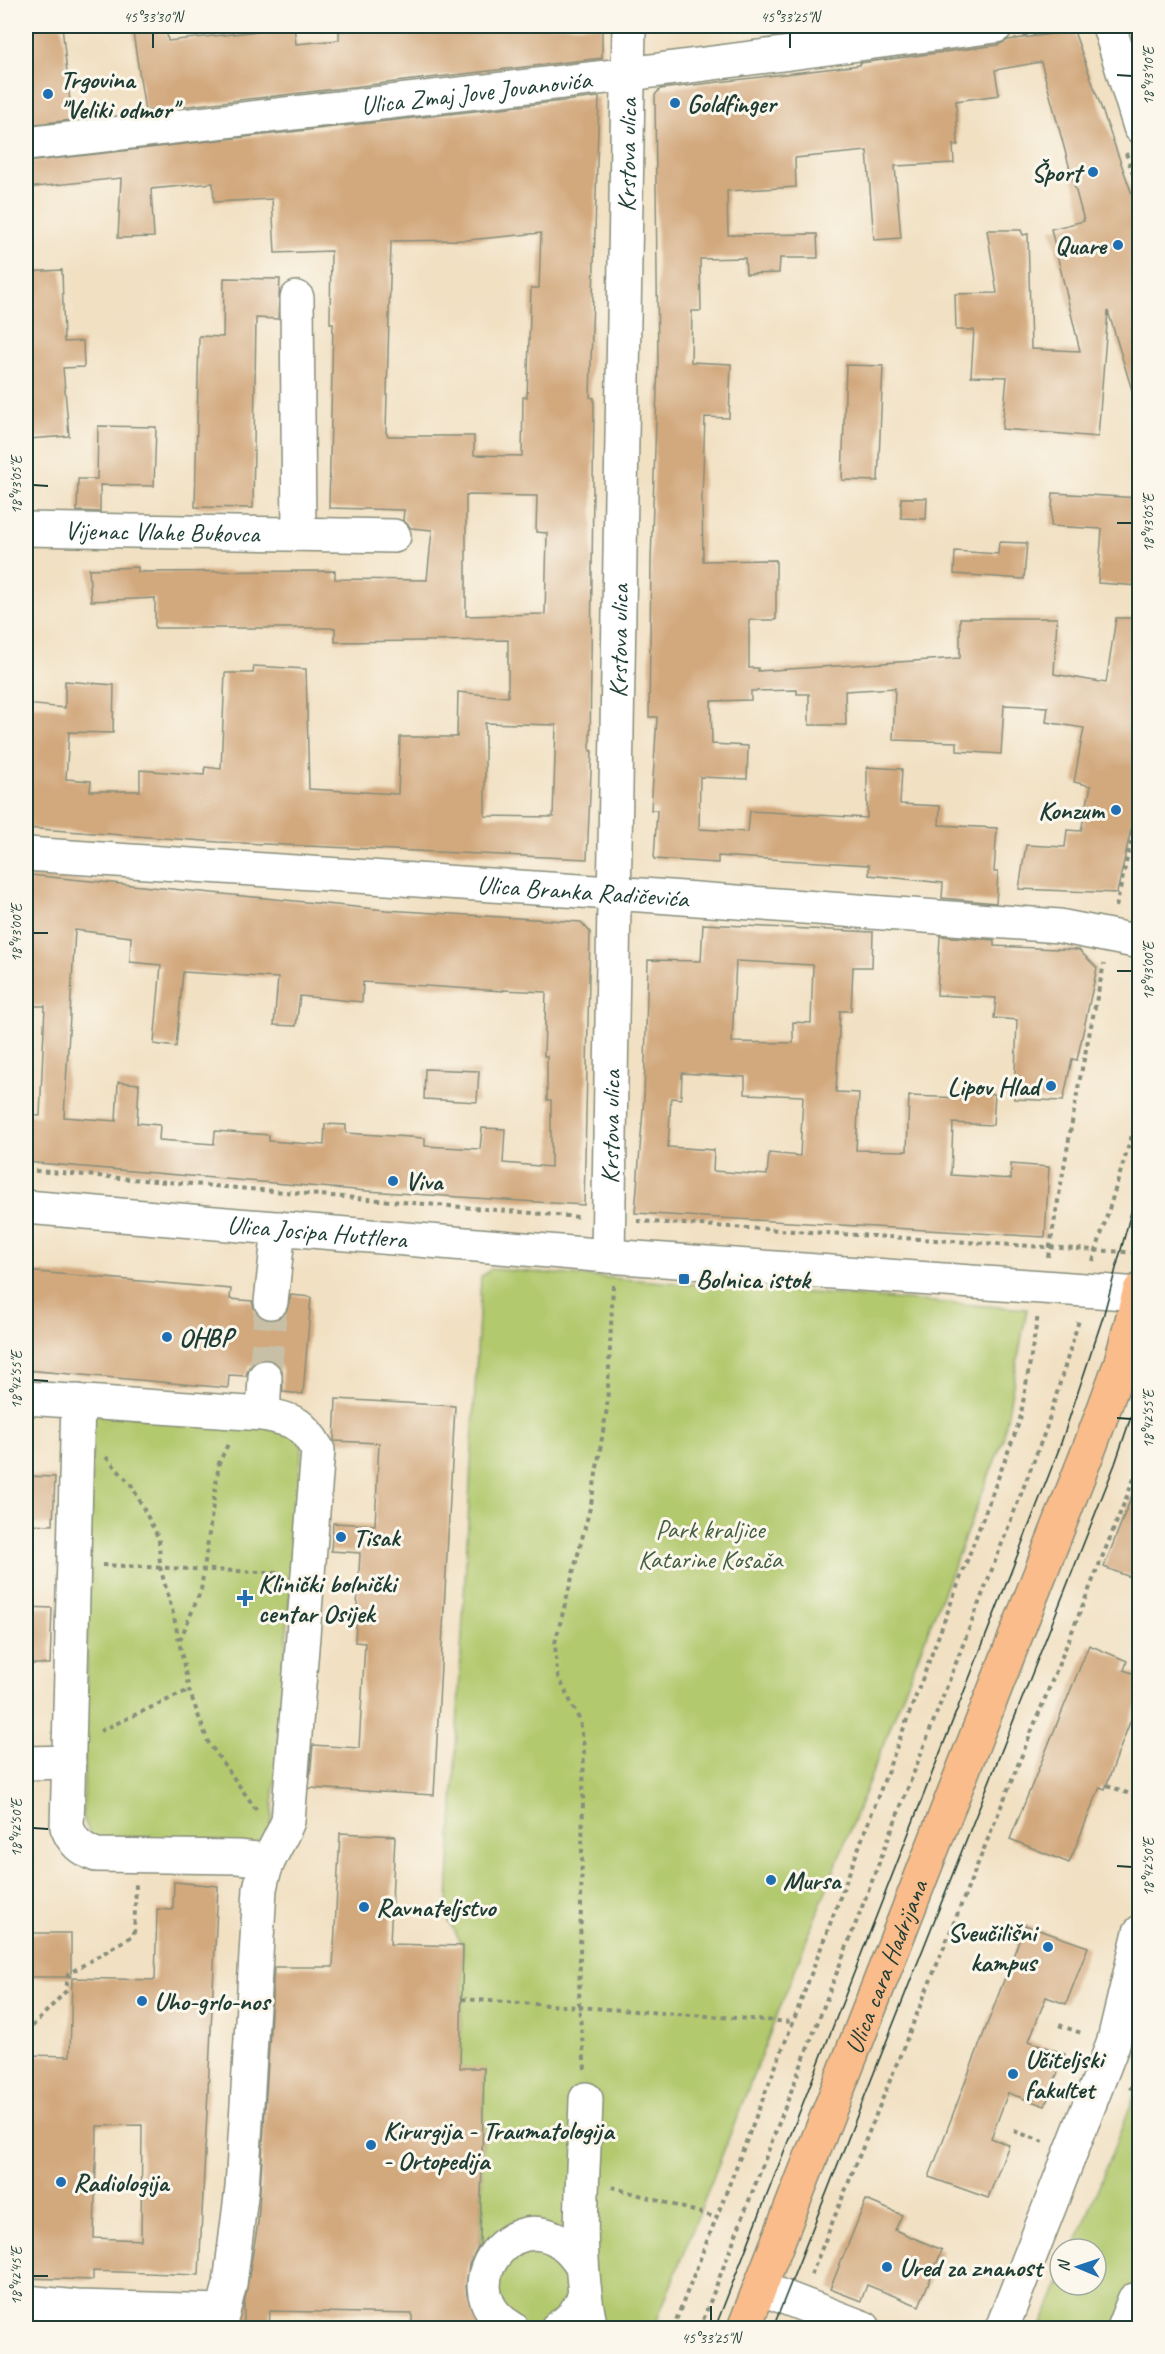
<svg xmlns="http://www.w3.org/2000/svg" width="1165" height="2354" viewBox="0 0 1165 2354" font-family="Caveat,sans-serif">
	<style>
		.green { fill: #b2c96e; stroke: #688351; stroke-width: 1.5 }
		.building { fill: #d2a87d; fill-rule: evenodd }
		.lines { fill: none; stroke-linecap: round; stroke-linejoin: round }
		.minor-tunnel { stroke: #c7bfa6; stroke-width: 33; stroke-dasharray: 33 16; stroke-linecap: butt }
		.minor-casing { stroke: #888e7b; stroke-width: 36 }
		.major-casing { stroke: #888e7b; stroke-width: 36 }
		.path { stroke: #888e7b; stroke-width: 4; stroke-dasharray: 4.5 4.5; stroke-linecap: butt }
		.minor { stroke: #fff; stroke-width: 33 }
		.major { stroke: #f9bc8a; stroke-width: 33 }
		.tram { stroke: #1f3d34; stroke-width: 1.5 }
		.ticks { fill: none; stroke: #1f3d34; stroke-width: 2 }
		.poi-dot { fill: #1f6fb2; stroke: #fbf7ec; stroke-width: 2 }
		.labels { text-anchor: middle; stroke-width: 6; stroke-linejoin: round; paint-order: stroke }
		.poi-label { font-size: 26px; font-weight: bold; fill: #1f3d34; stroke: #fbf7ec; text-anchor: start }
		.street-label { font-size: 26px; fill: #1f3d34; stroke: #fbf7ec }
		.park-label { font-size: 26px; fill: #446042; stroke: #fbf7ec }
		.neatline { fill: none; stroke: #1f3d34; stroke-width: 2 }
		.ticks-label { font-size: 15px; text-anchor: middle; fill: #1f3d34 }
	</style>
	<rect width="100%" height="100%" fill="#fbf7ec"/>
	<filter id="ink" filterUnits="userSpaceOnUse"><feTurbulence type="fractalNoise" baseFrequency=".0167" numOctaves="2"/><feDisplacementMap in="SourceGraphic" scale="12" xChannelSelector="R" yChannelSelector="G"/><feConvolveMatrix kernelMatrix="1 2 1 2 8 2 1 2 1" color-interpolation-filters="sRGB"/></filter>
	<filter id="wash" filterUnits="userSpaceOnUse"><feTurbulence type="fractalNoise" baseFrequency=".008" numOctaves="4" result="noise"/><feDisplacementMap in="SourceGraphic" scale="24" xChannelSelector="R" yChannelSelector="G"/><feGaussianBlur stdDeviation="1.35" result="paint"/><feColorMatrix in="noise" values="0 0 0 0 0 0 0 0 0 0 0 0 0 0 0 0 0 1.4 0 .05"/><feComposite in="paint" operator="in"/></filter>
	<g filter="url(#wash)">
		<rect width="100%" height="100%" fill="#f1e0c2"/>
		<g class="green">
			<polygon points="491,1269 1027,1309 1003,1440 654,2328 479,2328 484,2069 460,2068 463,1946 447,1918 481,1277"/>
			<polygon points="93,1414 286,1422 302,1446 271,1831 254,1848 93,1842 83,1817"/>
			<polygon points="1139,2084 1139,2328 1040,2328 1060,2282 1060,2285 1096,2285 1096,2249 1074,2249"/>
		</g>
		<g id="blocks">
			<g class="building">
				<polygon points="26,26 62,26 72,120 26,125"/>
				<polygon points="132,26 166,26 168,41 259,31 259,26 294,26 296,44 339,40 339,31 390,26 602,26 602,58 145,111"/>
				<polygon points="1074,31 1139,214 1131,216 1140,239 1140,396 1134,397 1108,311 1098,437 1002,429 1007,377 971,376 974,330 956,330 955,294 997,293 987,230 1021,230 1023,235 1028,234 1031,349 1080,351 1051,229 1084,221 1041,62 995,70 999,95 956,101 958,145 953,145 954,163 895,166 901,238 874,240 867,151 795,158 796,187 727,191 728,235 817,234 818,258 780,258 779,273 746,274 745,258 700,259 701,311 692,311 691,362 731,364 729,418 705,417 702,498 703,561 776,560 776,620 749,620 749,668 758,668 758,671 960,658 960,618 1057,618 1054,674 1106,683 1116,618 1140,618 1140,788 1117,893 1019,889 1026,845 1065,847 1067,830 1081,831 1091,786 1074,782 1084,728 1046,722 1048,707 1004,705 1001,754 957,751 957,742 893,740 895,688 845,691 846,725 809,725 809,694 797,694 797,690 751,691 751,700 711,701 712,744 748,746 747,779 700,777 699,829 748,832 750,811 867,818 867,767 902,769 900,804 940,806 939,825 997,828 994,872 998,872 996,903 942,898 943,883 869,875 869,865 718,856 718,863 654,859 657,810 651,810 657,717 649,717 651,561 658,363 655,95 660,89 860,65 860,63 998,45 1008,40"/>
				<path d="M599 97 590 397 594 398 590 751H592L587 859 218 842 26 828V704L65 708V681L114 685 113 733 69 732 66 779 91 781 90 791H140V770L204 775 205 767 221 769 225 673H253L254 666 306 669 309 789 398 794 400 737H457L458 692 508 697V640L335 642V628H155V598L91 601 89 569 138 567V572L335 571V579L427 580 432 530 411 528 403 520 404 510 329 508 333 323H330L331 251 275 253 272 199 214 202 213 183 151 189 154 237 118 238 121 178 26 188V162ZM541 233 539 288H531L527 397H523L522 456 474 455V436H388L386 432 391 241 468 240ZM466 495 537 496 536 532 547 533 545 614 466 616ZM485 723 556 725 553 817 485 816Z"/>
				<polygon points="62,270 64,342 83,341 84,367 63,368 69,436 28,439 26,407 26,272"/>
				<polygon points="224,278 280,279 278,319 256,318 253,508 195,507 199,336 223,337"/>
				<polygon points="846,365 883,366 878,481 842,480"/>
				<polygon points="98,426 156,427 154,486 100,485 100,512 77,511 78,479 97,479"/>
				<polygon points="1053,493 1140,498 1140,586 1098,583 1102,529 1051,526"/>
				<polygon points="901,498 927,498 926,519 901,518"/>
				<polygon points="999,542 1027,543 1024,579 954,574 955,551 998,554"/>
				<path d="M30 875 386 910 581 922 590 932 584 1205 367 1191 26 1162V1115L40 1116 45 1006H26V883L29 884ZM75 930 131 937 130 962 161 965 154 1044 176 1047 183 972 278 978 274 1025 296 1026 300 996 362 1002 363 982 503 991V990L546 992 544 1056H547V1100H551V1167L503 1163 505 1129 482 1128 480 1149 425 1146V1138L346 1133V1125L325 1124 324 1145 269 1141V1135L215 1131 214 1144 159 1140 160 1125 137 1123 139 1084 118 1082 116 1121 64 1117Z"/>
				<path d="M703 924 873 932 872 967H853L851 1011H840L836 1092 859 1093 856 1150 907 1151 909 1096 964 1098 965 1092 995 1094 993 1125 953 1123 951 1175 1011 1179V1164L1049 1167 1045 1237 635 1213 644 1097 648 960 701 961ZM736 961 813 965 811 1023 793 1022V1043L732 1042ZM682 1073 745 1077V1094L803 1096 800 1156 769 1153 767 1175 713 1171 714 1150 668 1147 671 1098 681 1099Z"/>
				<polygon points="940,936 994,940 994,946 1079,950 1097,968 1077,1060 1072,1059 1063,1101 1014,1099 1017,1020 994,1018 996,998 937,995"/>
				<polygon points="425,1069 479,1071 477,1102 424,1099"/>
				<polygon points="26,1271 231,1289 230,1299 252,1301 254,1309 260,1317 270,1321 279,1319 286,1313 291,1295 311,1297 303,1394 283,1392 282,1369 276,1362 267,1358 256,1361 249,1367 246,1376 229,1375 228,1388 26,1370"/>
				<polygon points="336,1399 455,1406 434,1795 309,1788 313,1745 359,1748 365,1643 355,1642 360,1553 331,1551 333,1523 375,1525 379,1443 334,1441"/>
				<polygon points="26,1476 55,1477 53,1525 26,1524"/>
				<polygon points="1138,1480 1140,1481 1140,1581 1104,1567"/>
				<polygon points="26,1607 52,1608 50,1664 26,1664"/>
				<polygon points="1089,1645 1127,1661 1124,1670 1140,1676 1140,1695 1105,1789 1100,1787 1069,1863 1010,1839"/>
				<polygon points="340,1833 395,1836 390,1944 463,1946 460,2068 484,2068 480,2244 469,2264 466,2286 467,2295 479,2324 479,2328 412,2328 412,2314 270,2311 269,2328 244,2328 244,2305 258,2223 274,1967 333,1967"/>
				<path d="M174 1882 218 1886 199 2275 93 2271V2280L26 2278V2055L70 2056 72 1978 155 1980 157 1909 173 1910ZM142 2125 141 2240 94 2238 97 2126Z"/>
				<polygon points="1025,1925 1088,1947 1066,2004 1046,1997 1029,2041 1065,2054 1045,2106 1008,2093 991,2138 1009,2145 988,2198 929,2177"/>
				<rect x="26" y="1933" width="45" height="44"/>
				<polygon points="866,2200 902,2215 895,2230 942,2250 919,2306 867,2285 861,2301 830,2289"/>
			</g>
		</g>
	</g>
	<g filter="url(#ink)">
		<use href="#blocks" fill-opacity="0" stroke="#888e7b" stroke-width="1.5"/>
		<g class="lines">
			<polyline class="minor-tunnel" points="265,1377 271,1302"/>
			<g class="minor-casing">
				<g id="minor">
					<polyline points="1109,26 1140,127"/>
					<path id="s1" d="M26 144 606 77 996 26"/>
					<polyline points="297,298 299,534"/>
					<path id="s2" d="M26 529 394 536"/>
					<path id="s3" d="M26 854 656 896 1059 926 1140 942"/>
					<path id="s4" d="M26 1207 608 1256 1140 1294"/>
					<path id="s5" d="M608 1256 629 26"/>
					<polyline points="271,1302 279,1228"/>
					<path d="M26 1398 263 1414C295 1421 301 1421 318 1450L288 1821C278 1846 264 1862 260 1889L242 2188 230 2284 219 2328"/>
					<path d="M78 1401 67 1827C73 1843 81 1849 96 1855L238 1857 267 1860"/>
					<polyline points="263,1414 265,1377"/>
					<polyline points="26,1763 69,1762"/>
					<path d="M586 2099C584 2175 574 2254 591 2328"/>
					<polyline points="760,2288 864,2328"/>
					<polyline points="26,2302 77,2307 223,2311"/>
					<path d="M512 2328C438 2286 529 2182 581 2264"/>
					<path d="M557 2328C571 2321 577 2311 584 2297"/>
					<polyline points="1002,2328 1113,2044 1140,1932"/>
					<polyline points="1123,2328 1134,2300 1140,2302"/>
				</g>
			</g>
			<g class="major-casing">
				<g id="major">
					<path id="s6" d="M744 2328 1091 1444 1120 1365 1140 1290"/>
				</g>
			</g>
			<g class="path">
				<polyline points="1023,35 1081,27"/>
				<polyline points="1126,153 1140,195"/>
				<polyline points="1116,907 1140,802"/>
				<polyline points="26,1170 579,1217"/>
				<polyline points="637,1221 1140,1253"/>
				<polyline points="1048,1257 1079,1083 1104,964"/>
				<polyline points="1093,1261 1140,1109"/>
				<polyline points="106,1457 132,1486 159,1539 160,1567 174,1617 189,1690 208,1742 258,1812"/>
				<polyline points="102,1565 280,1573"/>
				<polyline points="180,1640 201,1590 219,1463 229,1442"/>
				<polyline points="100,1731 189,1690"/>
				<polyline points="1107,1785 1140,1798"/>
				<polyline points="462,1999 793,2022"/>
				<polyline points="1059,2025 1084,2034"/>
				<polyline points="26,2033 66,1991 68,1974 134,1935 136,1884"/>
				<polyline points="585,2069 579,2006 584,1747 580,1721 557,1674 555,1643 591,1504 607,1408 613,1285"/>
				<polyline points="1129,2087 1140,2091"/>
				<polyline points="1014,2131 1044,2142"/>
				<polyline points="612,2187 718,2218"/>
				<polyline points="811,2275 1140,1464"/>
				<polyline points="673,2328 793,2022 1020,1420 1038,1315"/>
				<polyline points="700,2328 1046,1429 1079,1320"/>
			</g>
			<use href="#minor" class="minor"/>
			<use href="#major" class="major"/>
			<g class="tram">
				<polyline points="715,2328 1059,1449 1103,1317 1140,1179"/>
				<polyline points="773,2328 1115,1464 1140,1390"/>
			</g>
		</g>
	</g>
	<path class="ticks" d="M153 48V33M790 48V33M1117 75 1132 76M33 485 48 486M1117 523H1132M33 933H48M1117 971H1132M33 1380 48 1381M1117 1418 1132 1419M33 1828 48 1829M1117 1866 1132 1867M33 2276H48M711 2321V2306"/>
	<g class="poi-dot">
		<circle cx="48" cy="94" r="6"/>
		<circle cx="675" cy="103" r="6"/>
		<circle cx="1093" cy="172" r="6"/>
		<circle cx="1118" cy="245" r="6"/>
		<circle cx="1116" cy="810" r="6"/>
		<circle cx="1051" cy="1086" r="6"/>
		<circle cx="393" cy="1181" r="6"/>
		<rect x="678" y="1273" width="12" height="12" rx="3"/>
		<circle cx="167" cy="1337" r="6"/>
		<circle cx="341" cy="1537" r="6"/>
		<path d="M242 1589h6v6h6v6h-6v6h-6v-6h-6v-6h6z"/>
		<circle cx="771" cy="1880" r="6"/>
		<circle cx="364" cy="1907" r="6"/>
		<circle cx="1048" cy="1947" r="6"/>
		<circle cx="142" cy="2001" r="6"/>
		<circle cx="1013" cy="2074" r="6"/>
		<circle cx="371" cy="2145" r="6"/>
		<circle cx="61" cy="2182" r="6"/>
		<circle cx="887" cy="2267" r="6"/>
	</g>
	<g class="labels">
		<g class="poi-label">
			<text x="60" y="88">Trgovina<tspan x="60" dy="30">"Veliki odmor"</tspan></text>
			<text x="687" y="112">Goldfinger</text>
			<text x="1081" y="181" text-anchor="end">Šport</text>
			<text x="1106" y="254" text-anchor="end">Quare</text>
			<text x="1104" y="819" text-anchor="end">Konzum</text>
			<text x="1039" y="1095" text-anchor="end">Lipov Hlad</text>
			<text x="405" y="1190">Viva</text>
			<text x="696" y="1288">Bolnica istok</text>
			<text x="179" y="1346">OHBP</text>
			<text x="353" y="1546">Tisak</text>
			<text x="258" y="1592">Klinički bolnički<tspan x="258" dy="30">centar Osijek</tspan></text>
			<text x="783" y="1889">Mursa</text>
			<text x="376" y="1916">Ravnateljstvo</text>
			<text x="1036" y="1941" text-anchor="end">Sveučilišni<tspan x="1036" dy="30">kampus</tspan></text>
			<text x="154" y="2010">Uho-grlo-nos</text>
			<text x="1025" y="2068">Učiteljski<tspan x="1025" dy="30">fakultet</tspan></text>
			<text x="383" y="2139">Kirurgija - Traumatologija<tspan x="383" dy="30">- Ortopedija</tspan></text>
			<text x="73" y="2191">Radiologija</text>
			<text x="899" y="2276">Ured za znanost</text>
		</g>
		<g class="street-label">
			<text dy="9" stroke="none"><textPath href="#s1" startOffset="453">Ulica Zmaj Jove Jovanovića</textPath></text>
			<text dy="9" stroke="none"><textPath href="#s5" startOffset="1101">Krstova ulica</textPath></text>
			<text dy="9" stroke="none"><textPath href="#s2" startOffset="136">Vijenac Vlahe Bukovca</textPath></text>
			<text dy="9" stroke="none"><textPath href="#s5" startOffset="615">Krstova ulica</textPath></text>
			<text dy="9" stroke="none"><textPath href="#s3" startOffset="558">Ulica Branka Radičevića</textPath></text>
			<text dy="9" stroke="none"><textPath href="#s5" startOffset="129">Krstova ulica</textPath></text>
			<text dy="9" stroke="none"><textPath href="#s4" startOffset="292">Ulica Josipa Huttlera</textPath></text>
			<text dy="9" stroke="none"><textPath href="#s6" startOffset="388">Ulica cara Hadrijana</textPath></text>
		</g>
		<g class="park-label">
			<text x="710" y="1538">Park kraljice<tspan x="710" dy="30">Katarine Kosača</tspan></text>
		</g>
	</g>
	<rect width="1165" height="2354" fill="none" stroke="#fbf7ec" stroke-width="66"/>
	<g transform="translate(1078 2267) rotate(272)"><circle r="28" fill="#fbf7ec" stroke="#a3ada2" stroke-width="1.5"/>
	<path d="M0-4.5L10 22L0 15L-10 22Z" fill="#1f6fb2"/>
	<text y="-9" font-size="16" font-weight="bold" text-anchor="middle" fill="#1f3d34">N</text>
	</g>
	<rect x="33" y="33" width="1099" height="2288" class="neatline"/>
	<g class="ticks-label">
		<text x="153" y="22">45°33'30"N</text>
		<text x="790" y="22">45°33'25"N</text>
		<text transform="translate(1148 76) rotate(-90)" y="5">18°43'10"E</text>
		<text transform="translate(16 485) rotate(-90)" y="5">18°43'05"E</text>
		<text transform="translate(1148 523) rotate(-90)" y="5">18°43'05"E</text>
		<text transform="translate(16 933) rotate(-90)" y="5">18°43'00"E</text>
		<text transform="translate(1148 971) rotate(-90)" y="5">18°43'00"E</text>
		<text transform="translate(16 1380) rotate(-90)" y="5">18°42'55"E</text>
		<text transform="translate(1148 1419) rotate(-90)" y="5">18°42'55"E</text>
		<text transform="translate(16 1828) rotate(-90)" y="5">18°42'50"E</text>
		<text transform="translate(1148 1867) rotate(-90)" y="5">18°42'50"E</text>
		<text transform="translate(16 2276) rotate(-90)" y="5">18°42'45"E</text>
		<text x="711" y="2343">45°33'25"N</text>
	</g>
</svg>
